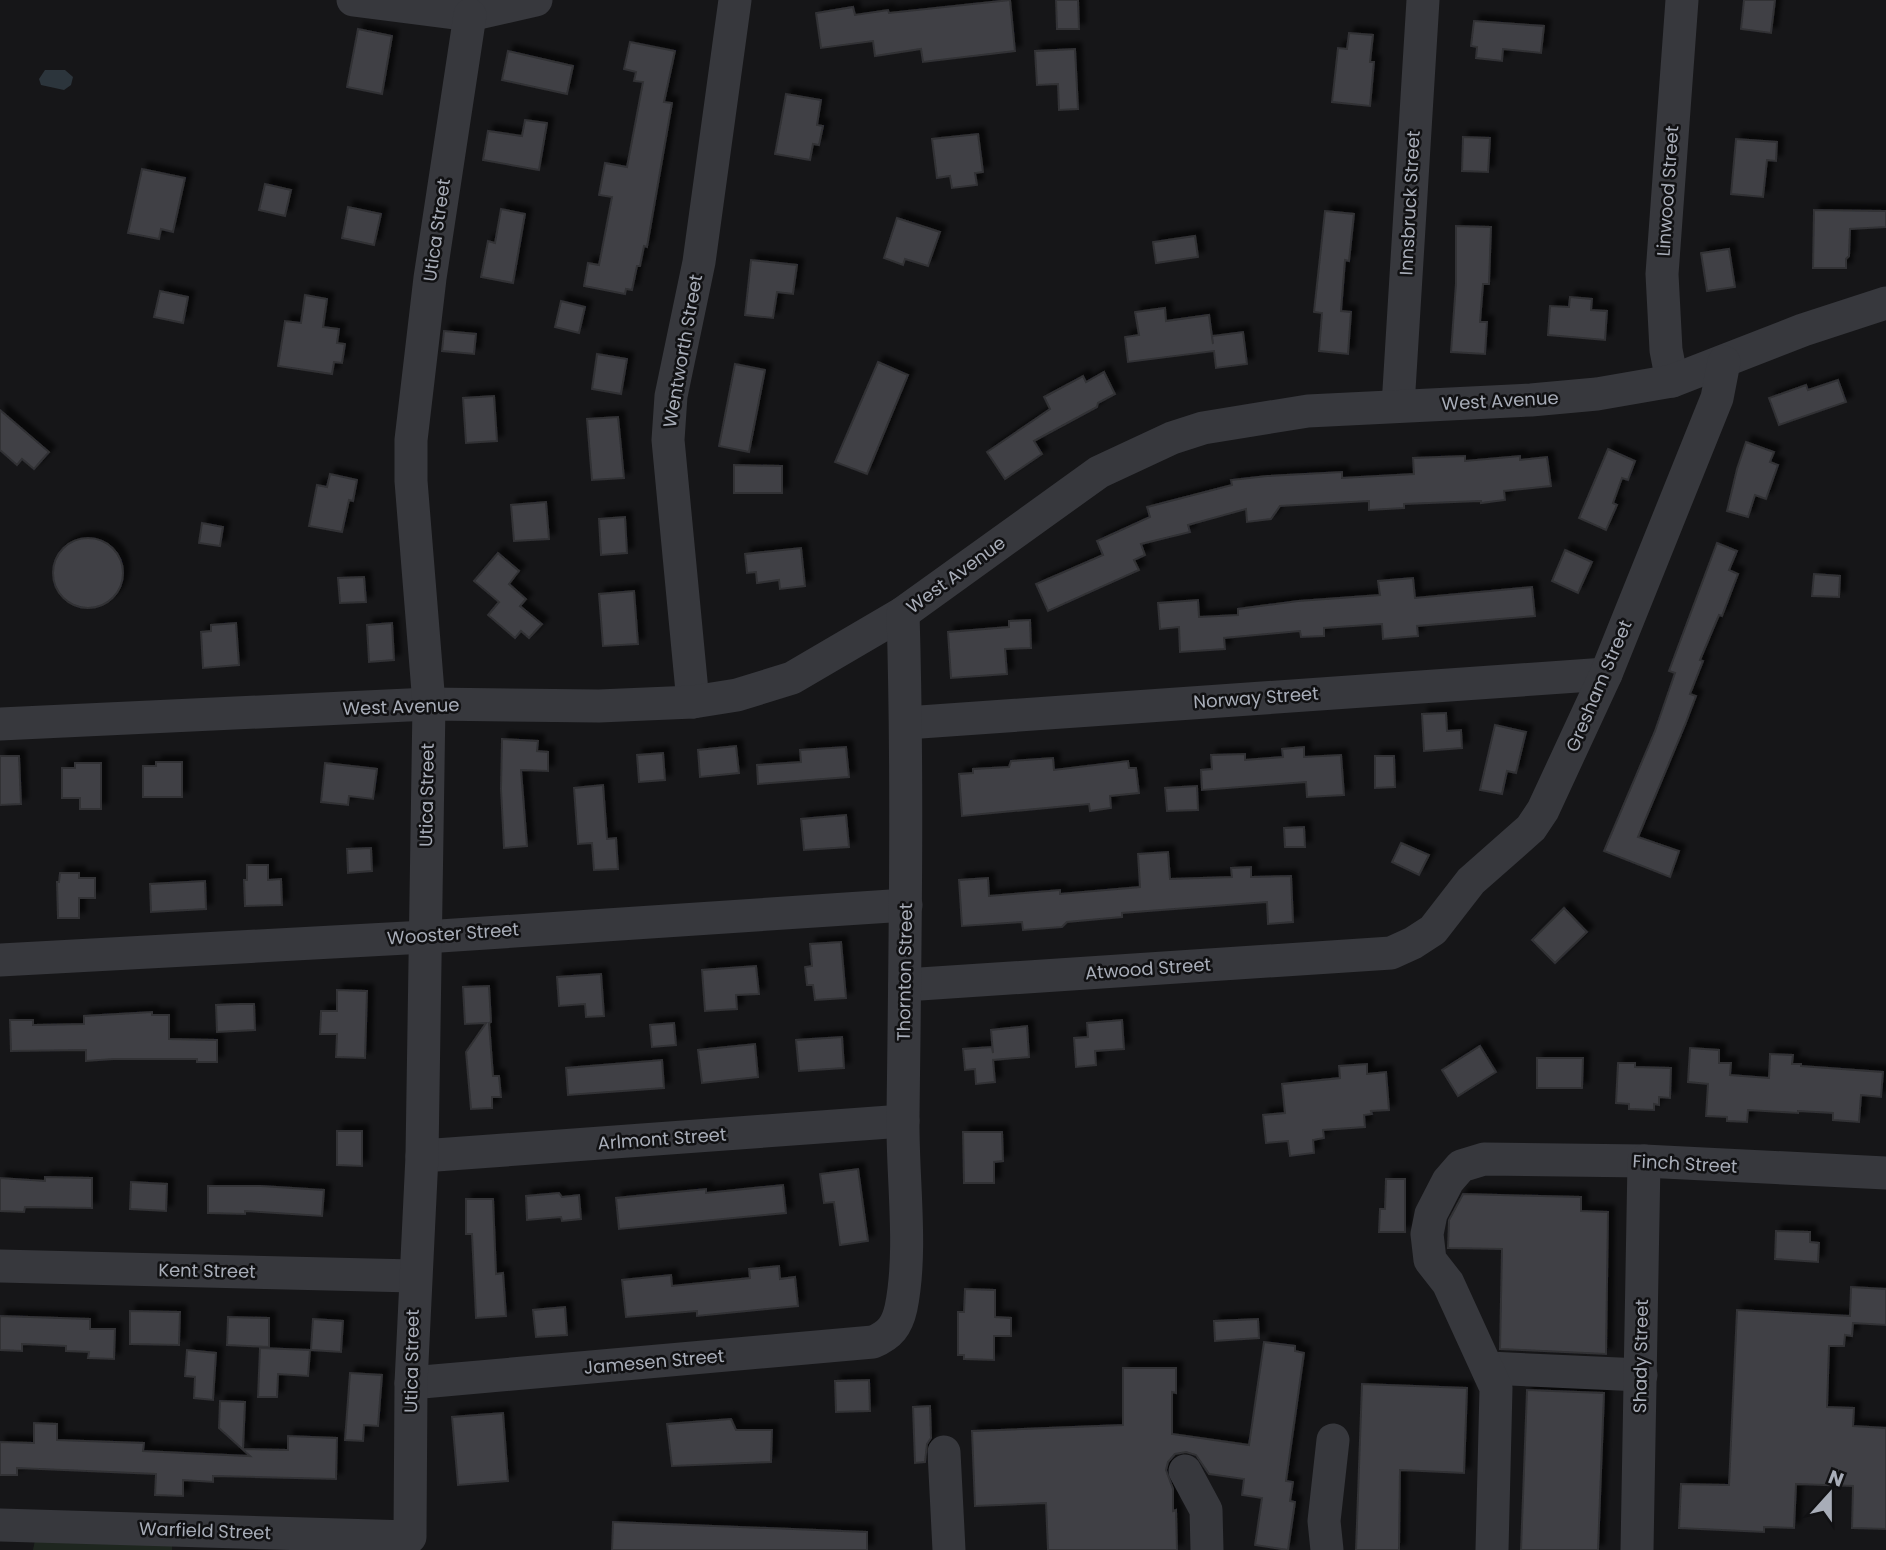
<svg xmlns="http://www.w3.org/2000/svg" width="1886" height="1550" viewBox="0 0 1886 1550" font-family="Poppins,sans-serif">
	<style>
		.green { fill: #1e261f }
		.water { fill: #2c353c }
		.building { fill: #404145; stroke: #303034; stroke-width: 2; filter: url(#shadow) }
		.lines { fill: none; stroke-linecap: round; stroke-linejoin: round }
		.minor { stroke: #37383d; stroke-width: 33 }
		.labels { text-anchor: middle; stroke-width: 5; stroke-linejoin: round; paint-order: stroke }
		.street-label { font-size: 18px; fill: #a8adb8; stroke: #111113 }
	</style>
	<defs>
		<filter id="shadow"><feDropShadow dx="6" dy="-6" stdDeviation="2" flood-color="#0009"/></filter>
	</defs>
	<rect width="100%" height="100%" fill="#161618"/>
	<polygon class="green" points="35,1540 172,1545 172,1550 33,1550"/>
	<polygon class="water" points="45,70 65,70 73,77 71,85 64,90 41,85 39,79"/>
	<g class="building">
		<polygon points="1010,0 1015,51 923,62 921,49 875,56 873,41 821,48 816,13 853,7 855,15 888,10 889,13"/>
		<polygon points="1056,0 1078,0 1079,29 1057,29"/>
		<polygon points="1744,0 1775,0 1771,33 1741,29"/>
		<polygon points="1474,21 1544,26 1541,53 1503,49 1502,61 1476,58 1477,47 1471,46"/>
		<polygon points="358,29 392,36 382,94 347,87"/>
		<polygon points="1349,33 1373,35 1370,62 1374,62 1370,106 1332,102 1338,48 1347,49"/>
		<polygon points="630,42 675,51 664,102 672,103 647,247 644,246 640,266 637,266 632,290 626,289 625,294 584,286 588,263 599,265 612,197 599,195 605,163 627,167 643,82 634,81 636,72 624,69"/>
		<polygon points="1075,49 1078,109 1059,110 1058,84 1037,85 1035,51"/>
		<polygon points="508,51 573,66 567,94 502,80"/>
		<polygon points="786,94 821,100 817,125 823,126 819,145 813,144 810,160 775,154"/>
		<polygon points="525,120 547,123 539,170 483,160 488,131 522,136"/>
		<polygon points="978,134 983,172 975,173 977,185 952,188 950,176 937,178 932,139"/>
		<polygon points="1463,137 1490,138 1488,172 1462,171"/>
		<polygon points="1736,139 1777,142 1776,161 1767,160 1763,197 1731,194"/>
		<polygon points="142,169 185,178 173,232 161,229 159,239 128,233"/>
		<polygon points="265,184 291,190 285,216 259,210"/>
		<polygon points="348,207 381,214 374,245 342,238"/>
		<polygon points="501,209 525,214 513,283 481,277 488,241 495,243"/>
		<polygon points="1814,210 1886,211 1886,227 1850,229 1849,256 1846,259 1846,268 1813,268"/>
		<polygon points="1325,211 1354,214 1349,261 1345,260 1341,311 1351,312 1348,354 1319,351 1322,313 1314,312"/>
		<polygon points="897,218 940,232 928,266 905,259 903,265 884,258"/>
		<polygon points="1456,226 1491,227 1489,284 1483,284 1480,322 1487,322 1485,354 1451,352 1456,283"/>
		<polygon points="1195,236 1198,257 1156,263 1153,242"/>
		<polygon points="1729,249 1735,287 1707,291 1701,253"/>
		<polygon points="751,260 797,265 793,294 777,292 773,318 745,315"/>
		<polygon points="160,291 188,297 183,323 154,317"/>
		<polygon points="305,295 327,299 323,327 339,329 337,343 345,344 342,363 334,362 332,374 278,366 285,321 301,323"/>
		<polygon points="1570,297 1592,299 1591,310 1607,311 1605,340 1548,335 1550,306 1569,307"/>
		<polygon points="561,301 585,307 579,333 555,327"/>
		<polygon points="1165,308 1166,321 1209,315 1213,344 1212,336 1243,332 1247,364 1216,368 1214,351 1128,362 1125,337 1139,335 1135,312"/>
		<polygon points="444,331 476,334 474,354 442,351"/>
		<polygon points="597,354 627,359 621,394 592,389"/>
		<polygon points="878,362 908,375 867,474 835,462"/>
		<polygon points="735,364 765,370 749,452 719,446"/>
		<polygon points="1104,372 1115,394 1098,403 1097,407 1034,441 1042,454 1005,479 987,452 1050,409 1044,397 1083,376 1086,382"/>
		<polygon points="1838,380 1846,402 1779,425 1769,398 1806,385 1808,390"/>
		<polygon points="494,396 497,441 466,443 463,398"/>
		<polygon points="0,410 49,452 34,469 22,459 17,465 0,450"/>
		<polygon points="618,417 624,478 592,480 587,419"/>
		<polygon points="1746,442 1774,452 1770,462 1778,465 1766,499 1755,495 1748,517 1727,511 1737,469"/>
		<polygon points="1608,449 1635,461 1628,480 1622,478 1613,503 1617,505 1606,530 1579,518"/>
		<polygon points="1465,456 1465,461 1520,456 1520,460 1547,457 1551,486 1504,491 1505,500 1481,503 1481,501 1404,504 1404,508 1369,510 1369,501 1280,506 1271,519 1247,522 1246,509 1188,525 1190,532 1141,544 1145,555 1134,560 1139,570 1048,611 1036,584 1103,555 1097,541 1150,517 1147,507 1232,485 1231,480 1267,476 1342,472 1342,478 1414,474 1413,458"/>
		<polygon points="734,465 782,466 782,493 734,493"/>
		<polygon points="330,474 357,480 353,501 349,500 342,532 309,526 317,485 327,487"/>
		<polygon points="546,502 549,539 514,541 511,505"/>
		<polygon points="625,517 627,553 601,555 599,519"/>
		<polygon points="202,523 223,527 220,546 199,543"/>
		<circle cx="88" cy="573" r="35"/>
		<polygon points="1717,543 1737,551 1729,570 1738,574 1722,616 1719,615 1700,660 1703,661 1690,694 1696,696 1685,725 1638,837 1679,851 1670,877 1604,851 1655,731 1675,673 1669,671"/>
		<polygon points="801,548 805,586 780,589 779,580 757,583 756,572 747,573 745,554"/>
		<polygon points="1565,550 1592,562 1578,593 1552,581"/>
		<polygon points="498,553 519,571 509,584 526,599 520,606 542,624 529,638 521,631 515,638 488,615 499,602 474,581"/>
		<polygon points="1814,574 1840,576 1839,597 1812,596"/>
		<polygon points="364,577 366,602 340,603 338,578"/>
		<polygon points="1413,578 1415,598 1532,587 1535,616 1417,626 1418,636 1383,639 1382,624 1324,628 1324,636 1301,637 1300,631 1224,638 1225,649 1180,652 1179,627 1160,629 1158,603 1198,600 1199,617 1238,615 1238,609 1298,601 1380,595 1378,581"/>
		<polygon points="634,591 638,644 603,646 599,594"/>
		<polygon points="1030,620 1031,648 1005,649 1007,674 951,678 948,632 1009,627 1009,621"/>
		<polygon points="236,623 239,665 203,668 201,632 211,631 211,625"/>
		<polygon points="392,623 394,660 369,662 367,625"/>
		<polygon points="1446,713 1447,731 1461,730 1462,748 1424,751 1422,714"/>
		<polygon points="1495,725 1526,732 1516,773 1507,771 1502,794 1480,790"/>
		<polygon points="502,739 538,741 537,751 548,752 548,771 521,770 527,846 504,848 501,789"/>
		<polygon points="736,746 739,773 700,777 698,750"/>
		<polygon points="846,747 849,777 758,784 757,765 801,762 800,750"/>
		<polygon points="1304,747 1304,757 1341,755 1344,795 1307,797 1306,782 1202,790 1201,770 1212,769 1211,755 1245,754 1245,760 1283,757 1282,749"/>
		<polygon points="663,753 665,780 639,782 637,755"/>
		<polygon points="0,756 19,756 21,804 0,805"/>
		<polygon points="1375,756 1394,756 1395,787 1375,788"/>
		<polygon points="1053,758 1054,770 1128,761 1129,768 1136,768 1139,793 1110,796 1111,808 1090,811 1089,804 962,816 959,774 973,773 973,769 1009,767 1011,761"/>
		<polygon points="156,762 182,762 182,797 143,797 143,766 156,766"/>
		<polygon points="75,763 101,763 101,809 80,809 80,798 62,798 62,768 75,768"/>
		<polygon points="325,763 377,769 373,799 349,796 348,805 321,802"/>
		<polygon points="603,785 607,839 616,838 618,869 594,870 592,843 578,844 574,788"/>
		<polygon points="1197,786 1198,810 1167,811 1165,788"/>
		<polygon points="846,815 849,847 804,850 801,819"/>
		<polygon points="1304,827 1305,847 1285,847 1284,828"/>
		<polygon points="1401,843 1429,855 1419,875 1392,862"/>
		<polygon points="371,848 372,871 348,873 347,849"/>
		<polygon points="1168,852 1170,879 1232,877 1231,868 1251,867 1251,877 1291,876 1293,922 1268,924 1267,902 1122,913 1122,917 1067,922 1062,927 1023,930 1022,922 962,926 959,880 988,878 989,896 1060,890 1060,894 1140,887 1138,854"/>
		<polygon points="247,865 268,865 268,880 281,879 282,905 245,906 244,880 247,880"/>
		<polygon points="60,873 79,873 79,878 95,878 95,898 79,898 79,918 58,918 57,882 59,882"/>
		<polygon points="205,881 206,909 151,912 150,884"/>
		<polygon points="1564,908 1587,932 1555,963 1532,940"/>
		<polygon points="841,942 846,998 815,1000 813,985 807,985 805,967 812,966 810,944"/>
		<polygon points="756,966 759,994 736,995 737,1009 705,1011 702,970"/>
		<polygon points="601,974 604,1016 586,1017 585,1004 559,1006 557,977"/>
		<polygon points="489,986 491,1022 489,1023 493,1076 499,1076 501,1097 492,1097 492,1108 471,1109 466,1052 486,1023 465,1024 463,987"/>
		<polygon points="337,990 367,991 365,1058 336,1057 337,1034 320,1034 321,1011 337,1011"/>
		<polygon points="239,1004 254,1004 255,1030 217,1032 216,1005"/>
		<polygon points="152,1012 152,1015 169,1015 169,1039 217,1040 217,1062 197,1062 197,1059 114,1059 86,1061 86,1050 11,1051 10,1020 33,1020 33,1025 84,1024 84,1016"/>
		<polygon points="1122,1020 1124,1049 1095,1051 1096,1065 1076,1067 1074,1038 1088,1037 1087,1023"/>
		<polygon points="674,1023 676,1045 652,1047 650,1025"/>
		<polygon points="1027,1026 1029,1057 993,1060 995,1082 976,1084 975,1069 965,1070 963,1049 992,1047 993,1053 991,1030"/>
		<polygon points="842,1037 844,1068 799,1071 796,1040"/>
		<polygon points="755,1044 758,1077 702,1083 698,1050"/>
		<polygon points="1480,1046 1496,1072 1458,1096 1442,1070"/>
		<polygon points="1690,1048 1719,1050 1719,1063 1731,1063 1730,1075 1769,1078 1770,1054 1793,1055 1792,1064 1801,1064 1801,1066 1883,1072 1881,1097 1861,1095 1859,1122 1833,1120 1833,1113 1798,1111 1798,1113 1748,1110 1747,1122 1727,1121 1727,1117 1706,1116 1708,1084 1688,1082"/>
		<polygon points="1537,1058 1583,1058 1582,1088 1537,1088"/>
		<polygon points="662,1060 664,1088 568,1095 566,1068"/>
		<polygon points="1618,1063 1635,1063 1635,1067 1671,1068 1670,1098 1659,1097 1659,1105 1654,1104 1654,1110 1629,1109 1629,1104 1616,1103"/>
		<polygon points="1367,1064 1367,1074 1386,1072 1389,1110 1371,1111 1372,1114 1364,1115 1365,1127 1323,1130 1324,1138 1313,1140 1314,1153 1290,1156 1288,1141 1266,1143 1263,1115 1285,1113 1282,1084 1340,1078 1339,1066"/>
		<polygon points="337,1131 362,1131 362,1166 337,1165"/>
		<polygon points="963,1132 1002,1132 1003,1161 994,1162 994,1183 964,1183"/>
		<polygon points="858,1169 868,1241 840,1245 834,1202 824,1203 820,1174"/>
		<polygon points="45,1177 92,1178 92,1208 25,1207 24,1212 0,1211 0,1178 45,1181"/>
		<polygon points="1386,1179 1405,1179 1405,1232 1379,1232 1380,1209 1385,1209"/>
		<polygon points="131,1182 167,1184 166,1211 130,1209"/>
		<polygon points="783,1185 786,1213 619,1229 616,1198 706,1189 706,1193"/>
		<polygon points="208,1186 261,1186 324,1190 322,1216 245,1211 245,1214 208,1213"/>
		<polygon points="559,1193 562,1197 579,1195 581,1219 562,1221 561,1217 527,1220 526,1196"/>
		<polygon points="1463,1194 1581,1197 1581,1211 1608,1212 1606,1354 1500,1349 1502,1249 1448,1248 1449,1220"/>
		<polygon points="466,1199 493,1199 496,1274 503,1273 506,1316 476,1318 472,1234 466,1234"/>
		<polygon points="1776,1231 1810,1232 1810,1242 1819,1243 1818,1262 1775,1259"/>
		<polygon points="779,1266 780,1279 795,1277 798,1306 697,1316 697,1311 626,1317 622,1280 671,1275 672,1286 750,1278 749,1269"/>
		<polygon points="1851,1287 1886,1289 1886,1325 1853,1323 1852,1336 1845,1335 1844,1346 1829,1346 1827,1407 1854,1408 1853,1426 1886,1428 1886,1529 1852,1528 1853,1486 1796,1484 1794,1528 1764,1527 1764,1532 1679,1528 1681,1484 1729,1485 1737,1310 1850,1316"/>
		<polygon points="965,1289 995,1290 995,1317 1011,1318 1011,1336 994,1336 994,1360 964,1359 964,1355 958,1355 958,1312 964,1312"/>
		<polygon points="565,1307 567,1335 536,1337 533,1310"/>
		<polygon points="130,1311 180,1312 179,1345 130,1344"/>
		<polygon points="0,1316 90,1319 90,1329 115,1329 114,1359 88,1358 89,1352 66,1351 66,1346 22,1344 22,1351 0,1350"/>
		<polygon points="228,1317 269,1318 269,1347 227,1345"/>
		<polygon points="313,1319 343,1321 341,1352 311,1350"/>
		<polygon points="1258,1319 1259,1338 1215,1341 1214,1321"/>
		<polygon points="1264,1342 1295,1346 1295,1351 1304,1353 1286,1481 1293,1482 1290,1501 1295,1502 1288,1550 1255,1545 1262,1498 1242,1495 1244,1479 1209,1474 1196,1455 1186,1452 1175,1454 1168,1462 1166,1470 1173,1489 1173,1511 1176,1510 1177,1550 1048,1550 1046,1503 975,1506 972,1431 1123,1425 1123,1368 1176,1368 1176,1393 1172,1392 1172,1434 1249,1445"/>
		<polygon points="260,1348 310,1350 308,1376 278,1374 277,1397 258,1397"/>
		<polygon points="187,1350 216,1353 213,1400 194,1398 195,1377 185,1376"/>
		<polygon points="350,1373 382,1375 378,1426 364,1425 363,1441 345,1440"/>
		<polygon points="869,1380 870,1411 836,1412 835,1381"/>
		<polygon points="1362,1384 1467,1388 1464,1473 1400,1470 1399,1550 1356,1550"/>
		<polygon points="1527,1390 1604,1393 1598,1550 1521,1550"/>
		<polygon points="220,1401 245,1402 243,1449 288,1450 288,1436 337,1438 336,1479 213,1476 213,1482 183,1480 183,1496 155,1495 156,1474 17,1468 17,1475 0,1475 0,1442 34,1443 34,1423 57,1424 57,1440 144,1443 143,1451 250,1456 219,1428"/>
		<polygon points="930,1406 931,1438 927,1444 925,1462 915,1463 913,1407"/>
		<polygon points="503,1413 508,1481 458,1485 452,1417"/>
		<polygon points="731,1419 736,1430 772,1430 771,1462 672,1466 667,1424"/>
		<polygon points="613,1522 867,1532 867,1550 612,1550"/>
	</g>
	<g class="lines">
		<g class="minor">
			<polyline points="353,0 470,15 536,0"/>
			<polyline points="1672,381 1666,350 1662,274 1682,0"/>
			<polyline points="1398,406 1423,0"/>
			<polyline points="693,702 668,440 671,396 699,262 735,0"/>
			<polyline points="906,723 1606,674"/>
			<polyline points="0,724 429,704 599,706 693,702 737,695 792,678 903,613 1099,472 1172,438 1203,428 1308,411 1531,400 1597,394 1672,381 1803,330 1886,303"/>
			<polyline points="0,960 425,937 906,905"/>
			<polyline points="905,985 1391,953 1413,943 1433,930 1471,881 1531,828 1543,810 1606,674 1717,398 1724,362"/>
			<polyline points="422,1156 903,1121"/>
			<polyline points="0,1266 414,1276"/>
			<polyline points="1488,1368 1641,1375"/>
			<path d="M411 1383 873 1342C890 1335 897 1326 901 1308 913 1249 902 1177 903 1117 905 949 908 781 903 613"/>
			<polyline points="944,1452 949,1550"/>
			<polyline points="1185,1471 1206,1510 1207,1550"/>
			<polyline points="0,1525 410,1537 411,1383 422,1156 429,704 411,481 411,440 430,278 470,15"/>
			<polyline points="1327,1550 1324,1521 1333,1440"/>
			<polyline points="1492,1550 1496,1388 1448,1283 1430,1260 1427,1234 1431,1214 1448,1181 1461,1166 1484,1159 1644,1161 1886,1173"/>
			<polyline points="1637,1550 1644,1161"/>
		</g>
	</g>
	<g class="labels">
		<g class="street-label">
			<text transform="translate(1668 191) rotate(-86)" y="6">Linwood Street</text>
			<text transform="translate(1410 203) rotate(-87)" y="6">Innsbruck Street</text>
			<text transform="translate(437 230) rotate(-82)" y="6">Utica Street</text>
			<text transform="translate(683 351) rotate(-80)" y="6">Wentworth Street</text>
			<text transform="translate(1500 401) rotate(-3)" y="6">West Avenue</text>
			<text transform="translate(956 575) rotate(-36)" y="6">West Avenue</text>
			<text transform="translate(1599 686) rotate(-67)" y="6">Gresham Street</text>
			<text transform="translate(1256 698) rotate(-4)" y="6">Norway Street</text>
			<text transform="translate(401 707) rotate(-2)" y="6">West Avenue</text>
			<text transform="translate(427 795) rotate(-89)" y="6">Utica Street</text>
			<text transform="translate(453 934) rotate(-4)" y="6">Wooster Street</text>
			<text transform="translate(1148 969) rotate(-4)" y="6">Atwood Street</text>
			<text transform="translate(905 972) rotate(-89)" y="6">Thornton Street</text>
			<text transform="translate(662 1139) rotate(-4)" y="6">Arlmont Street</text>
			<text transform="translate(1685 1164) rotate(3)" y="6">Finch Street</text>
			<text transform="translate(207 1271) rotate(1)" y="6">Kent Street</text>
			<text transform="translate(1641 1356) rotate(-89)" y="6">Shady Street</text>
			<text transform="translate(412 1361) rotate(-89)" y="6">Utica Street</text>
			<text transform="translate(654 1362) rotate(-5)" y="6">Jamesen Street</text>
			<text transform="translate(205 1531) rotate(2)" y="6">Warfield Street</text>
		</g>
	</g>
	<g transform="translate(1830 1494) rotate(21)" stroke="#111113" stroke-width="5" paint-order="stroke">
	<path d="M0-5L12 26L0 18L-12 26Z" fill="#a8adb8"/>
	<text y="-10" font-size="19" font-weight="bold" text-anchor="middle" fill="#a8adb8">N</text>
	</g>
</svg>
